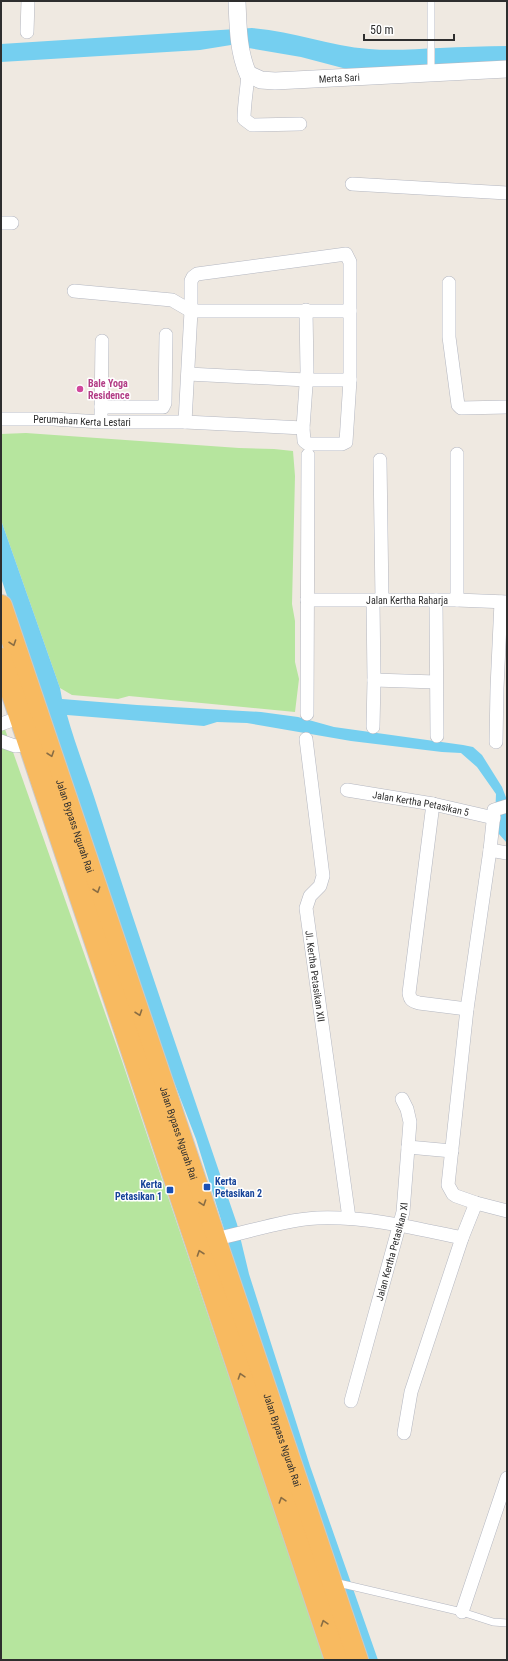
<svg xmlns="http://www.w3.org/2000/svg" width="508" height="1661" viewBox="0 0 508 1661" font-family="'Roboto Condensed',sans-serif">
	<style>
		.green { fill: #b6e59e }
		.water { fill: #75cff0 }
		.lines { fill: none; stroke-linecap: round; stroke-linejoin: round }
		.service-casing { stroke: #b4b7c1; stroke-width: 8 }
		.minor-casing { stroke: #b4b7c1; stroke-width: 14 }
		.tertiary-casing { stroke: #b4b7c1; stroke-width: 18 }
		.trunk-casing { stroke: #c9c9c9; stroke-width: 24 }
		.service { stroke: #fff; stroke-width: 7 }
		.minor { stroke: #fff; stroke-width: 13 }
		.tertiary { stroke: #fff; stroke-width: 17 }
		.trunk { stroke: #f8ba60; stroke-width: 22 }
		.oneway { stroke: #896d44 }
		.hotel-dot { fill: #d1479c; stroke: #fff; stroke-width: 1.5 }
		.transit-dot { fill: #1a4fb4; stroke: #fff; stroke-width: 1.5 }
		.labels { text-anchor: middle; stroke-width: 3; stroke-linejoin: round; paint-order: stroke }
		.street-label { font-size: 10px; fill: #2e2e2e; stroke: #fff }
		.hotel-label { font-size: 10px; font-weight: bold; fill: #b23c85; stroke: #fff; text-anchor: start }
		.transit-label { font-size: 10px; font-weight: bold; fill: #164399; stroke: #fff; text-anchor: start }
	</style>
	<rect width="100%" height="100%" fill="#efe9e1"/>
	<g class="green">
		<polygon points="26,433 239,448 274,449 293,451 295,476 292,604 295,621 295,662 299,679 295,712 129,696 118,699 72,695 60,688 1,520 1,434"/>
		<polygon points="1,718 122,1061 325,1660 1,1660"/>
	</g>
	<g class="water">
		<path d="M252 28C293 31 329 46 369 49 392 51 416 49 440 48 462 47 485 46 507 46V62L358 72 301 57 231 45 200 50 1 62V44Z"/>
		<path d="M1 520 60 688 62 699 137 705 261 712 298 717 334 727 463 745 473 747 482 755 502 787 507 800V843L498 833 495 818 496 794 477 767 461 753 442 752 351 741 247 723 217 722 204 726 67 715C76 747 88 777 98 809 142 948 190 1086 237 1224L249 1274 310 1466 378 1660H367L239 1278 196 1139 162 1051 1 578Z"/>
	</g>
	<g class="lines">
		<g class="service-casing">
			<g id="service">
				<polyline points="431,73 431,1"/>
				<polyline points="334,1582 462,1612 493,1622 507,1623"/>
			</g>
		</g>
		<g class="minor-casing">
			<g id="minor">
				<polyline points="27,32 28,1"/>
				<path d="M248 74C247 89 244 104 244 119L252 125 300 124"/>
				<polyline points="352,184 507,193"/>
				<polyline points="1,223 12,223"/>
				<polyline points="449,283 449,337 458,405 461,408 507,407"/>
				<polyline points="74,291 172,300 191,311 350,311"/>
				<polyline points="188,374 306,380 350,380"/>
				<polyline points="101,407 163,407 165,403 166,335"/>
				<polyline points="101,415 102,341"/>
				<path id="s1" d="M1 419H53L101 422H185L303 428"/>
				<polyline points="185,422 191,311 191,281 193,277 197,274 346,254 350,262 350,380 346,442 342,444 308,444 304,441 303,428 307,371 306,310"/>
				<polyline points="457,454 457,600"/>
				<polyline points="380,460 382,600"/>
				<path id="s2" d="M307 600H457L507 602"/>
				<polyline points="436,600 437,736"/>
				<polyline points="374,680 436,682"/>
				<polyline points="307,714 308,455"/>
				<polyline points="1,724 21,717"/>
				<polyline points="373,727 374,680 373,601"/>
				<path id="s3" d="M306 739 323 876 320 886 310 896 306 908 349 1218"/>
				<polyline points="1,741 15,746 30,744"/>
				<polyline points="496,742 497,688 501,602"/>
				<path id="s4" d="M347 790 433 804 494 818"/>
				<path d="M433 804 409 993C410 1000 412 1001 419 1003L467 1009"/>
				<polyline points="507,806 494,810 494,813 490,850 467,1009 448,1185 453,1194 456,1196 476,1203 507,1211"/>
				<polyline points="490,850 507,853"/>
				<polyline points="408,1147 452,1151"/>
				<path d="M215 1239C249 1232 283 1220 317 1218 366 1216 415 1228 462 1238"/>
				<path id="s5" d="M351 1401 403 1212 410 1122 407 1109 402 1099"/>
				<polyline points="404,1433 411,1392 462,1238 476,1203"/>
				<polyline points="462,1612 507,1478"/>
			</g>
		</g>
		<g class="tertiary-casing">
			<g id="tertiary">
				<path id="s6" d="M237 1C238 26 238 51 248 74L261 80 275 81 507 69"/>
			</g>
		</g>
		<g class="trunk-casing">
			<g id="trunk">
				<path id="s7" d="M1 606 357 1660"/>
				<polyline points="1,659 336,1660"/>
			</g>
		</g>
		<use href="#service" class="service"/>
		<use href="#minor" class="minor"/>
		<use href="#tertiary" class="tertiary"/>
		<use href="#trunk" class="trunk"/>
	</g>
	<defs><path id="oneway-chevron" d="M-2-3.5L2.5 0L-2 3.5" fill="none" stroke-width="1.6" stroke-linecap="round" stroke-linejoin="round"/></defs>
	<g class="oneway">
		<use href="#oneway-chevron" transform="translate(13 643) rotate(71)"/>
		<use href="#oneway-chevron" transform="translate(51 754) rotate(71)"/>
		<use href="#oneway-chevron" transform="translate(97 890) rotate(71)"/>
		<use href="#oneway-chevron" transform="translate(139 1013) rotate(71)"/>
		<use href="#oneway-chevron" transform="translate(203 1203) rotate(71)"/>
		<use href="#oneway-chevron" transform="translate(200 1253) rotate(-109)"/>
		<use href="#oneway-chevron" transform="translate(241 1376) rotate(-108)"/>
		<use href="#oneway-chevron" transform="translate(282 1500) rotate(-108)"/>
		<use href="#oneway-chevron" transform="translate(324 1623) rotate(-108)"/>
	</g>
	<circle class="hotel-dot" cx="80" cy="389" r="4"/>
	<g class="transit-dot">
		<rect x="203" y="1183" width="8" height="8" rx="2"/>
		<rect x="166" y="1186" width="8" height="8" rx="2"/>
	</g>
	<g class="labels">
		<g class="street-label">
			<text dy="4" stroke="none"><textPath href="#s6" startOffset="167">Merta Sari</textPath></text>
			<text dy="4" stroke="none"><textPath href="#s1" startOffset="81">Perumahan Kerta Lestari</textPath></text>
			<text dy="4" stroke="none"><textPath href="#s2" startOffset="100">Jalan Kertha Raharja</textPath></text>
			<text dy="4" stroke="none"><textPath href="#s4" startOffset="75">Jalan Kertha Petasikan 5</textPath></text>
			<text dy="4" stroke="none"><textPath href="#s7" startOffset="232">Jalan Bypass Ngurah Rai</textPath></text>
			<text dy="4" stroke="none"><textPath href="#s3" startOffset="244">Jl. Kertha Petasikan XII</textPath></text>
			<text dy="4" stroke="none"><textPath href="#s7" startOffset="556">Jalan Bypass Ngurah Rai</textPath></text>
			<text dy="4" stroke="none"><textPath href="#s5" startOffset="155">Jalan Kertha Petasikan XI</textPath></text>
			<text dy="4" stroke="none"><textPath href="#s7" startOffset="880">Jalan Bypass Ngurah Rai</textPath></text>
		</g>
		<g class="hotel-label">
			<text x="88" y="387">Bale Yoga<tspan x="88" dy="12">Residence</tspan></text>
		</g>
		<g class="transit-label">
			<text x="215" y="1185">Kerta<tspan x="215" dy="12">Petasikan 2</tspan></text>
			<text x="162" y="1188" text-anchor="end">Kerta<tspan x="162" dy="12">Petasikan 1</tspan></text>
		</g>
	</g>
	<rect width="508" height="1661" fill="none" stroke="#2e2e2e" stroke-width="4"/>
	<path d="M364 34v6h90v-6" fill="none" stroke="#2e2e2e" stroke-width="2"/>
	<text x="370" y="34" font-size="12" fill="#2e2e2e" stroke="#ffffff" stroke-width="3" paint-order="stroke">50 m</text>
</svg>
